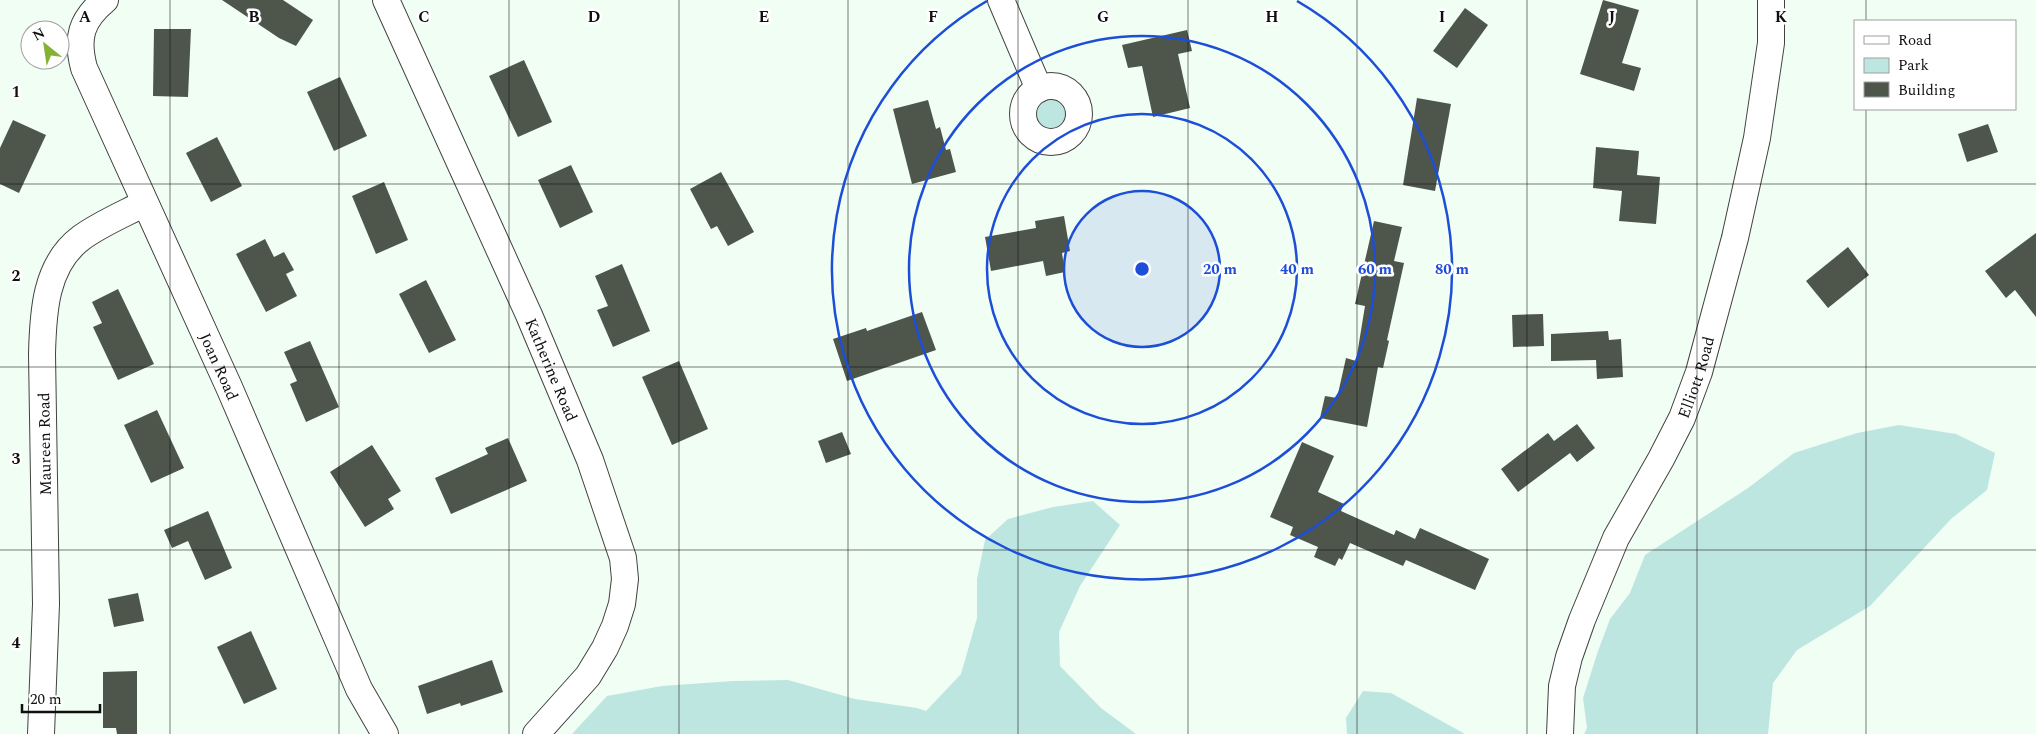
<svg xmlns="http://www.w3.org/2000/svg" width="2036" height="734" viewBox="0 0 2036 734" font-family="Spectral,serif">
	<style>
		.green { fill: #bee6e1 }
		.building { fill: #4e564c }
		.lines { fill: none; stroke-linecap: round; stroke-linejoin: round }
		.minor-casing { stroke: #424242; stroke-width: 28 }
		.minor { stroke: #fff; stroke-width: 26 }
		.grid { fill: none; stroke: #0f0f0f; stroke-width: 1; stroke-opacity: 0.55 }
		.ring { fill: none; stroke: #1d4ed8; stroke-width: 2.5 }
		.labels { text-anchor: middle; stroke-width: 5; stroke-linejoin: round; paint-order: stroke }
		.street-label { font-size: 16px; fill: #0f0f0f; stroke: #fff }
		.grid-label { font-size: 16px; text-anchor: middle; font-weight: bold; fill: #0f0f0f; stroke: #fff; stroke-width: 5; stroke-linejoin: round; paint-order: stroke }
		.centre { fill: #1d4ed8; stroke: #fff; stroke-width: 2.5 }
		.ring-label { font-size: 15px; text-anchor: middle; font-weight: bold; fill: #1d4ed8; stroke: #fff; stroke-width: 5; stroke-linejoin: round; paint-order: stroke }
	</style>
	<rect width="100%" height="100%" fill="#f1fef4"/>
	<g class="green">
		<circle cx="1051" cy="114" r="18"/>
		<polygon points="1899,425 1956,434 1995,453 1987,490 1951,519 1870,606 1797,650 1773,683 1768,734 1584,734 1587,728 1583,698 1598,651 1610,619 1630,593 1645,555 1748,488 1794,453 1857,433"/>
		<polygon points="1093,501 1120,525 1080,586 1059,632 1060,666 1101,708 1136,734 572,734 607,696 662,686 733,681 788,680 855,699 917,708 926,711 961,674 977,618 977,579 985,540 1008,519 1053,507"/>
		<polygon points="1363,691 1391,693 1465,734 1347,734 1346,718"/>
	</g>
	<g class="building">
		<polygon points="222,0 283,0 313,20 296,46 279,38"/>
		<polygon points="1603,0 1639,10 1622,63 1641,68 1634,91 1580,74"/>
		<polygon points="1465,8 1488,25 1457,68 1433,51"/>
		<polygon points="154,29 191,29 188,97 153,96"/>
		<polygon points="1187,30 1192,51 1178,54 1190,108 1153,117 1142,66 1128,68 1122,45"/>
		<polygon points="524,60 552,122 518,137 489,76"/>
		<polygon points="340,77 367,136 334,151 307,92"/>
		<polygon points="1417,98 1451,104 1435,191 1403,185"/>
		<polygon points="928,100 936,129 940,127 946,150 950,149 956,172 912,184 893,109"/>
		<polygon points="13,120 46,135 19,193 0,184 0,148"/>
		<polygon points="1988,124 1998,152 1967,162 1958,134"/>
		<polygon points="217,137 242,186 211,202 186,153"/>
		<polygon points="1596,147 1639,151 1637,175 1660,177 1656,224 1619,221 1622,191 1593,188"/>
		<polygon points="571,165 593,212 560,228 538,180"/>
		<polygon points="721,172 754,232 728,246 717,226 711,229 690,189"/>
		<polygon points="384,182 408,240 376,254 352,196"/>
		<polygon points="1064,216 1070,251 1062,253 1065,272 1046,276 1043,261 991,271 985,237 1036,228 1035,221"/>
		<polygon points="1374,221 1402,227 1394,261 1404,263 1387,340 1389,341 1383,368 1378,367 1367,427 1320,418 1325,396 1337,398 1346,358 1356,361 1365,306 1355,304"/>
		<polygon points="2036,233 2036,317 2015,290 2006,298 1985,271"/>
		<polygon points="265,239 274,257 284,252 294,270 286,274 297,296 266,312 236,254"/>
		<polygon points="1848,247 1869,275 1828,308 1806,281"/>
		<polygon points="622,264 650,331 613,347 597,310 608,306 595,276"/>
		<polygon points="426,280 456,340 429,353 399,294"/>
		<polygon points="118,289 154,364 118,380 93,327 102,323 92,302"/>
		<polygon points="922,312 936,350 847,381 833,339 866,328 867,331"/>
		<polygon points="1543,314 1544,346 1513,347 1512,315"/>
		<polygon points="1608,331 1609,340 1621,339 1623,377 1597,379 1596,360 1551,361 1551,334"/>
		<polygon points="310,341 339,407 306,422 290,384 297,381 284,352"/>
		<polygon points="679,361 708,429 672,445 642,377"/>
		<polygon points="157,410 184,468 151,483 124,425"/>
		<polygon points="1577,424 1595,448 1577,462 1570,453 1518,492 1501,469 1548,433 1554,441"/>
		<polygon points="842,432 851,454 826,463 818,441"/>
		<polygon points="508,438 527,481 451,514 435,478 488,454 485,448"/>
		<polygon points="1302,442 1334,456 1318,492 1344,504 1341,511 1394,535 1396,530 1415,539 1420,528 1489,559 1475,590 1406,560 1403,566 1350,543 1342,560 1339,558 1335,566 1314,557 1318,547 1290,535 1293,527 1270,517"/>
		<polygon points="372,445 401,491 388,499 394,509 365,527 330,472"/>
		<polygon points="208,511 232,568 205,580 188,541 172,548 164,530"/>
		<polygon points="138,593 144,621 114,627 108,599"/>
		<polygon points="251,631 277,689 244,704 217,647"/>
		<polygon points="492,660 503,692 461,706 460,703 427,714 418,686"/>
		<polygon points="137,671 137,734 117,734 116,728 103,728 103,672"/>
	</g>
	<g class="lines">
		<g class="minor-casing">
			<g id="minor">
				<path id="s1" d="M105 0C81 20 76 38 84 68L229 387 359 689 385 734"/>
				<path id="s2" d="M386 0 529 315 590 460 623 558 625 579 622 604 615 626 605 648 588 676 536 734"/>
				<polyline points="1001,0 1039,89"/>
				<circle cx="1051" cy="114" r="28"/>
				<path d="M41 734 46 604 42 354C43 313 45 265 81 238 100 224 124 214 145 203"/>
				<path id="s3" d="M1560 734 1562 686 1569 657 1582 620 1616 538 1661 459 1682 418 1699 372 1735 238 1757 138 1771 43V0"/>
			</g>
		</g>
		<use href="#minor" class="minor"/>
	</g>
	<path class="grid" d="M170 0V734M339 0V734M509 0V734M679 0V734M848 0V734M1018 0V734M1188 0V734M1357 0V734M1527 0V734M1697 0V734M1866 0V21M1866 109V734M0 184H2036M0 367H2036M0 550H2036"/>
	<circle cx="1142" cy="269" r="78" fill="#1d4ed8" fill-opacity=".12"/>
	<g class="ring">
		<circle cx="1142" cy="269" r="78"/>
		<circle cx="1142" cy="269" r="155"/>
		<circle cx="1142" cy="269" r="233"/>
		<path d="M1297 1A310 310 0 1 1 987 1"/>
	</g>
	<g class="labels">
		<g class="street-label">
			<text dy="6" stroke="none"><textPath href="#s1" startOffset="404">Joan Road</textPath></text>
			<text dy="6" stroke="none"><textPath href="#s2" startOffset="405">Katherine Road</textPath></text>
			<text dy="6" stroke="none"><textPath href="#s3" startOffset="386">Elliott Road</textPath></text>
			<text transform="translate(44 444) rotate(-91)" y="6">Maureen Road</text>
		</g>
	</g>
	<g class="grid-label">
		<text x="85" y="22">A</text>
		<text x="254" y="22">B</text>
		<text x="424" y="22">C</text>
		<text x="594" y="22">D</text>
		<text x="764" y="22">E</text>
		<text x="933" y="22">F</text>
		<text x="1103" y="22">G</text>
		<text x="1272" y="22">H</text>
		<text x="1442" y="22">I</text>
		<text x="1612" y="22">J</text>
		<text x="1781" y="22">K</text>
		<text x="16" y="97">1</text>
		<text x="16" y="281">2</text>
		<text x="16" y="464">3</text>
		<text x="16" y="648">4</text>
	</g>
	<circle cx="1142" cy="269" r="8" class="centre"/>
	<g class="ring-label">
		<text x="1220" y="274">20 m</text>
		<text x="1297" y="274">40 m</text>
		<text x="1375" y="274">60 m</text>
		<text x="1452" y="274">80 m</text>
	</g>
	<rect x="1854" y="20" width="162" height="90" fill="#ffffff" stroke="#9f9f9f"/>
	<rect x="1864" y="36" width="25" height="8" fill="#ffffff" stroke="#9f9f9f"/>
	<text x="1898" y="45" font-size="15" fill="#0f0f0f">Road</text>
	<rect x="1864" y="58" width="25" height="15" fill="#bee6e1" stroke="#9f9f9f"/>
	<text x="1898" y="70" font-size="15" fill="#0f0f0f">Park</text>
	<rect x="1864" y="82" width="25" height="15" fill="#4e564c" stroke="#9f9f9f"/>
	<text x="1898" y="95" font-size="15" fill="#0f0f0f">Building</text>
	<g transform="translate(45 45) rotate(330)"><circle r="24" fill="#ffffff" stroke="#9f9f9f"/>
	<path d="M0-4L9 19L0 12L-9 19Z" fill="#85b233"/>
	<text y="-8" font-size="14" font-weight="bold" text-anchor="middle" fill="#0f0f0f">N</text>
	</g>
	<path d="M22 704v8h78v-8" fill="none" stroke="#0f0f0f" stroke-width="2.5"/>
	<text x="30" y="704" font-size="15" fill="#0f0f0f" stroke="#ffffff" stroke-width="4" paint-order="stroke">20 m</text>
</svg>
